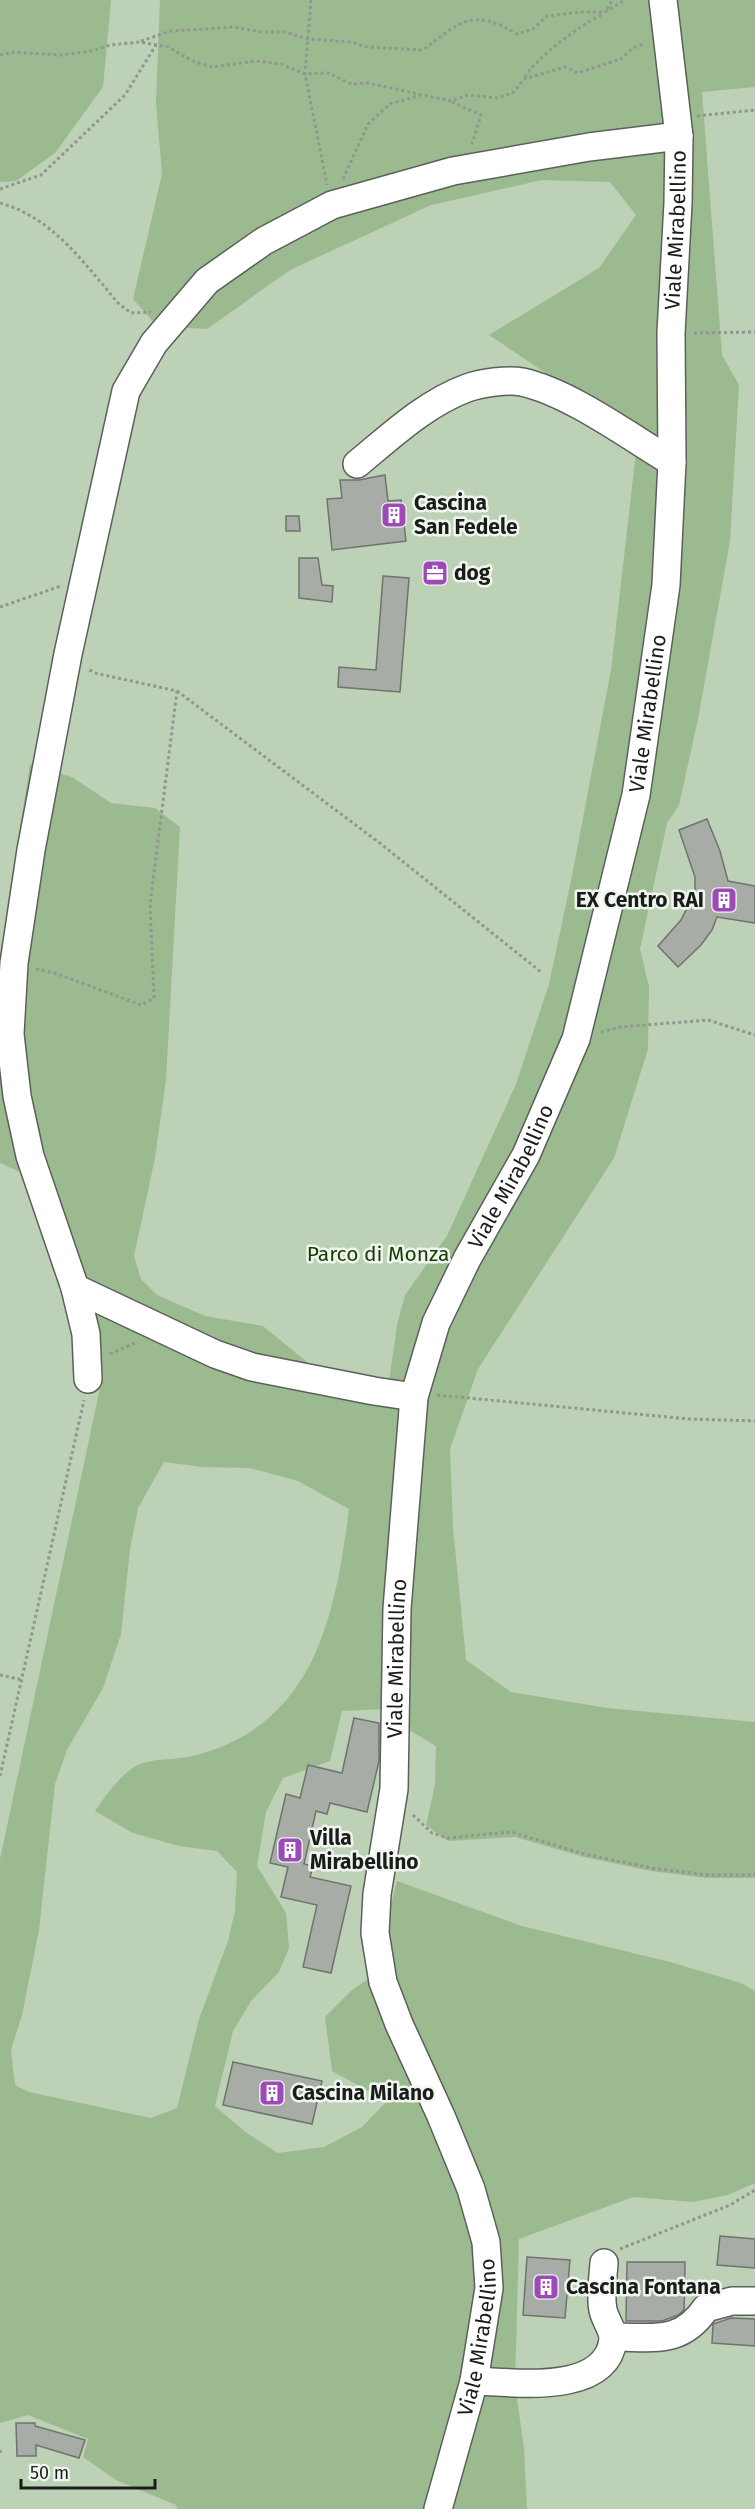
<svg xmlns="http://www.w3.org/2000/svg" width="755" height="2509" viewBox="0 0 755 2509" font-family="'Fira Sans',sans-serif">
	<style>
		.green { fill: #bcd1b5 }
		.forest { fill: #9cba90; fill-rule: evenodd }
		.building { fill: #a7aca6; stroke: #6f746e; stroke-width: 1.5 }
		.lines { fill: none; stroke-linecap: round; stroke-linejoin: round }
		.minor-casing { stroke: #5b605a; stroke-width: 30 }
		.path { stroke: #929691; stroke-width: 3; stroke-dasharray: 3 3; stroke-linecap: butt }
		.minor { stroke: #fff; stroke-width: 27 }
		.labels { text-anchor: middle; stroke-width: 5; stroke-linejoin: round; paint-order: stroke }
		.street-label { font-size: 21px; fill: #1a1c1a; stroke: #f0f6ef }
		.poi-label { font-size: 21px; font-weight: bold; fill: #1a1c1a; stroke: #f0f6ef; text-anchor: start }
		.park-label { font-size: 21px; fill: #163e01; stroke: #f0f6ef }
	</style>
	<rect width="100%" height="100%" fill="#e3e8e1"/>
	<rect class="green" x="0" y="0" width="755" height="2509"/>
	<g class="forest">
		<polygon points="0,0 111,0 103,87 55,153 16,181 0,182"/>
		<path d="M160 0H755V87L702 92 722 355 739 385 730 541 698 719 679 805 667 823 640 949 649 987 648 1049 614 1158 478 1369 450 1449 453 1527 466 1660 511 1692 607 1708 755 1722V1878H706L651 1871 584 1857 515 1837 448 1841 426 1825 435 1785 436 1746 409 1730 386 1709 342 1711 330 1761 283 1778 266 1812 257 1866 286 1913 289 1948 279 1972 251 2001 233 2031 215 2106 248 2134 278 2153 324 2147 362 2127 387 2101 332 2071 325 2017 351 1991 385 1967 386 1924 397 1881 522 1926 670 1962 741 1983 755 1991V2183L728 2195 693 2202 633 2197 519 2239 515 2385 524 2448 527 2509H178L176 2505 116 2480 83 2457 88 2439 28 2415 0 2423V1859L103 1374 87 1280 20 1172 0 1163V957L30 764 72 777 111 803 155 808 180 827 166 1080 155 1158 134 1256 141 1279 157 1295 205 1316 263 1326 318 1371 389 1382 397 1325 405 1295 447 1236 516 1084 549 984 572 876 611 670 638 435 489 335 599 268 636 215 610 182 542 180 431 205 290 270 207 329 157 326 133 299 162 174 156 103ZM164 1462 202 1467 250 1468 298 1481 349 1509C335 1617 315 1725 193 1756 176 1760 159 1758 143 1763 125 1768 105 1796 95 1811L133 1833 179 1846 217 1851 237 1872 235 1911 228 1941 199 2019 177 2108 151 2118 29 2092 15 2085 11 2050 22 2015 39 1930 55 1784 67 1750 103 1688 121 1634 130 1549 138 1508Z"/>
	</g>
	<g class="building">
		<polygon points="385,475 388,501 401,500 406,541 332,550 327,499 342,498 340,480 359,480"/>
		<polygon points="286,516 299,516 300,531 286,531"/>
		<polygon points="299,558 318,558 322,585 333,586 332,602 299,598"/>
		<polygon points="383,576 409,578 400,692 338,687 339,667 376,670"/>
		<polygon points="707,819 720,851 728,881 755,886 755,923 717,917 712,930 701,945 678,967 658,946 681,920 695,892 695,877 679,830"/>
		<polygon points="354,1718 379,1723 379,1761 367,1812 330,1803 327,1814 316,1811 304,1864 313,1866 310,1877 351,1886 331,1973 303,1967 317,1905 281,1897 288,1867 270,1863 286,1794 300,1798 308,1765 342,1773"/>
		<polygon points="233,2062 322,2081 312,2124 223,2105"/>
		<polygon points="720,2236 755,2239 755,2268 717,2265"/>
		<polygon points="527,2257 570,2260 565,2318 523,2315"/>
		<polygon points="627,2262 685,2262 684,2310 678,2315 662,2321 626,2321"/>
		<polygon points="731,2318 755,2319 755,2346 712,2343 713,2324"/>
		<polygon points="16,2423 35,2423 35,2426 85,2440 79,2458 36,2445 36,2456 17,2456"/>
	</g>
	<g class="lines">
		<g class="minor-casing">
			<g id="minor">
				<path d="M357 464C391 436 426 403 467 388 481 383 508 379 522 382 569 392 630 437 672 462"/>
				<polyline points="75,1288 215,1354 252,1367 374,1391 414,1397"/>
				<polyline points="88,1379 86,1334 75,1288 30,1156 17,1096 10,1034 14,963 31,850 68,654 126,391 154,343 207,281 264,241 332,205 453,171 589,147 679,136"/>
				<path d="M613 2337C653 2337 681 2345 706 2308L732 2301H755"/>
				<path d="M474 2381C513 2382 606 2396 613 2340 614 2331 605 2320 603 2310 600 2296 603 2278 604 2263"/>
				<path id="s1" d="M438 2509 474 2381 489 2288 486 2242 471 2189 441 2116 399 2024 383 1982 375 1933 377 1894 394 1789 397 1609 414 1397 436 1323 467 1259 526 1155 576 1039 636 795 666 585 672 462 671 333 678 203 679 136 663 0"/>
			</g>
		</g>
		<g class="path">
			<polyline points="311,0 305,74 327,185"/>
			<polyline points="607,9 612,0"/>
			<path d="M141 41 171 31 234 27 261 32H285L308 39 351 42 367 47 423 50C460 22 472 7 517 34L533 29 547 16 580 12H605L625 0"/>
			<polyline points="0,55 14,52 61,55 92,51 110,45 140,42 168,47 195,62 212,67 256,61 281,64 305,74 328,73 351,84 368,83 451,101 468,95 498,98 514,92 524,79 565,67 578,73 621,59 633,48 645,43"/>
			<path d="M525 77C538 56 580 25 603 14"/>
			<polyline points="452,102 481,115 472,144"/>
			<polyline points="697,116 755,110"/>
			<polyline points="343,179 368,124 390,104 421,95"/>
			<polyline points="0,189 41,175 125,95 156,45"/>
			<path d="M0 203C52 217 84 263 118 303L131 313 151 312"/>
			<polyline points="694,333 755,332"/>
			<polyline points="0,607 61,586"/>
			<polyline points="177,691 381,844 541,972"/>
			<polyline points="36,969 55,973 141,1005 154,998 150,904 177,691 95,673 88,669"/>
			<polyline points="601,1032 621,1027 708,1020 755,1035"/>
			<polyline points="110,1354 137,1342"/>
			<polyline points="437,1395 689,1419 755,1421"/>
			<polyline points="0,1675 23,1680"/>
			<polyline points="0,1776 84,1400"/>
			<polyline points="413,1815 432,1833 448,1838 511,1832 584,1854 651,1868 707,1875 755,1875"/>
			<polyline points="620,2249 730,2205 755,2190"/>
			<polyline points="0,2453 1,2448"/>
		</g>
		<use href="#minor" class="minor"/>
	</g>
	<defs>
		<g id="building-square" transform="scale(1.35)"><rect x="-9" y="-9" width="18" height="18" rx="4" fill="#9d49b7" stroke="#f0f6ef"/><path d="M-4-6H4V6H1V3H-1V6H-4ZM-2.5-4.3h1.7v1.8h-1.7ZM.8-4.3h1.7v1.8H.8ZM-2.5-1h1.7V.8h-1.7ZM.8-1h1.7V.8H.8Z" fill="#fff"/></g>
		<g id="office-square" transform="scale(1.35)"><rect x="-9" y="-9" width="18" height="18" rx="4" fill="#9d49b7" stroke="#f0f6ef"/><path d="M-6-3h4V-5.5h4V-3h4V5H-6ZM-1-4.5V-3h2v-1.5ZM-6 0V1H6V0Z" fill="#fff"/></g>
	</defs>
	<g fill-rule="evenodd">
		<use href="#building-square" x="394" y="515"/>
		<use href="#office-square" x="435" y="573"/>
		<use href="#building-square" x="724" y="900"/>
		<use href="#building-square" x="290" y="1850"/>
		<use href="#building-square" x="272" y="2093"/>
		<use href="#building-square" x="546" y="2287"/>
	</g>
	<g class="labels">
		<g class="street-label">
			<text dy="7" stroke="none"><textPath href="#s1" startOffset="2354">Viale Mirabellino</textPath></text>
			<text dy="7" stroke="none"><textPath href="#s1" startOffset="1869">Viale Mirabellino</textPath></text>
			<text dy="7" stroke="none"><textPath href="#s1" startOffset="1383">Viale Mirabellino</textPath></text>
			<text dy="7" stroke="none"><textPath href="#s1" startOffset="879">Viale Mirabellino</textPath></text>
			<text dy="7" stroke="none"><textPath href="#s1" startOffset="177">Viale Mirabellino</textPath></text>
		</g>
		<g class="poi-label">
			<text x="414" y="510">Cascina<tspan x="414" dy="24">San Fedele</tspan></text>
			<text x="454" y="580">dog</text>
			<text x="704" y="907" text-anchor="end">EX Centro RAI</text>
			<text x="310" y="1845">Villa<tspan x="310" dy="24">Mirabellino</tspan></text>
			<text x="292" y="2100">Cascina Milano</text>
			<text x="566" y="2294">Cascina Fontana</text>
		</g>
		<g class="park-label">
			<text x="378" y="1261">Parco di Monza</text>
		</g>
	</g>
	<path d="M21 2479v9h134v-9" fill="none" stroke="#1a1c1a" stroke-width="3"/>
	<text x="30" y="2479" font-size="18" fill="#1a1c1a" stroke="#f0f6ef" stroke-width="4.5" paint-order="stroke">50 m</text>
</svg>
